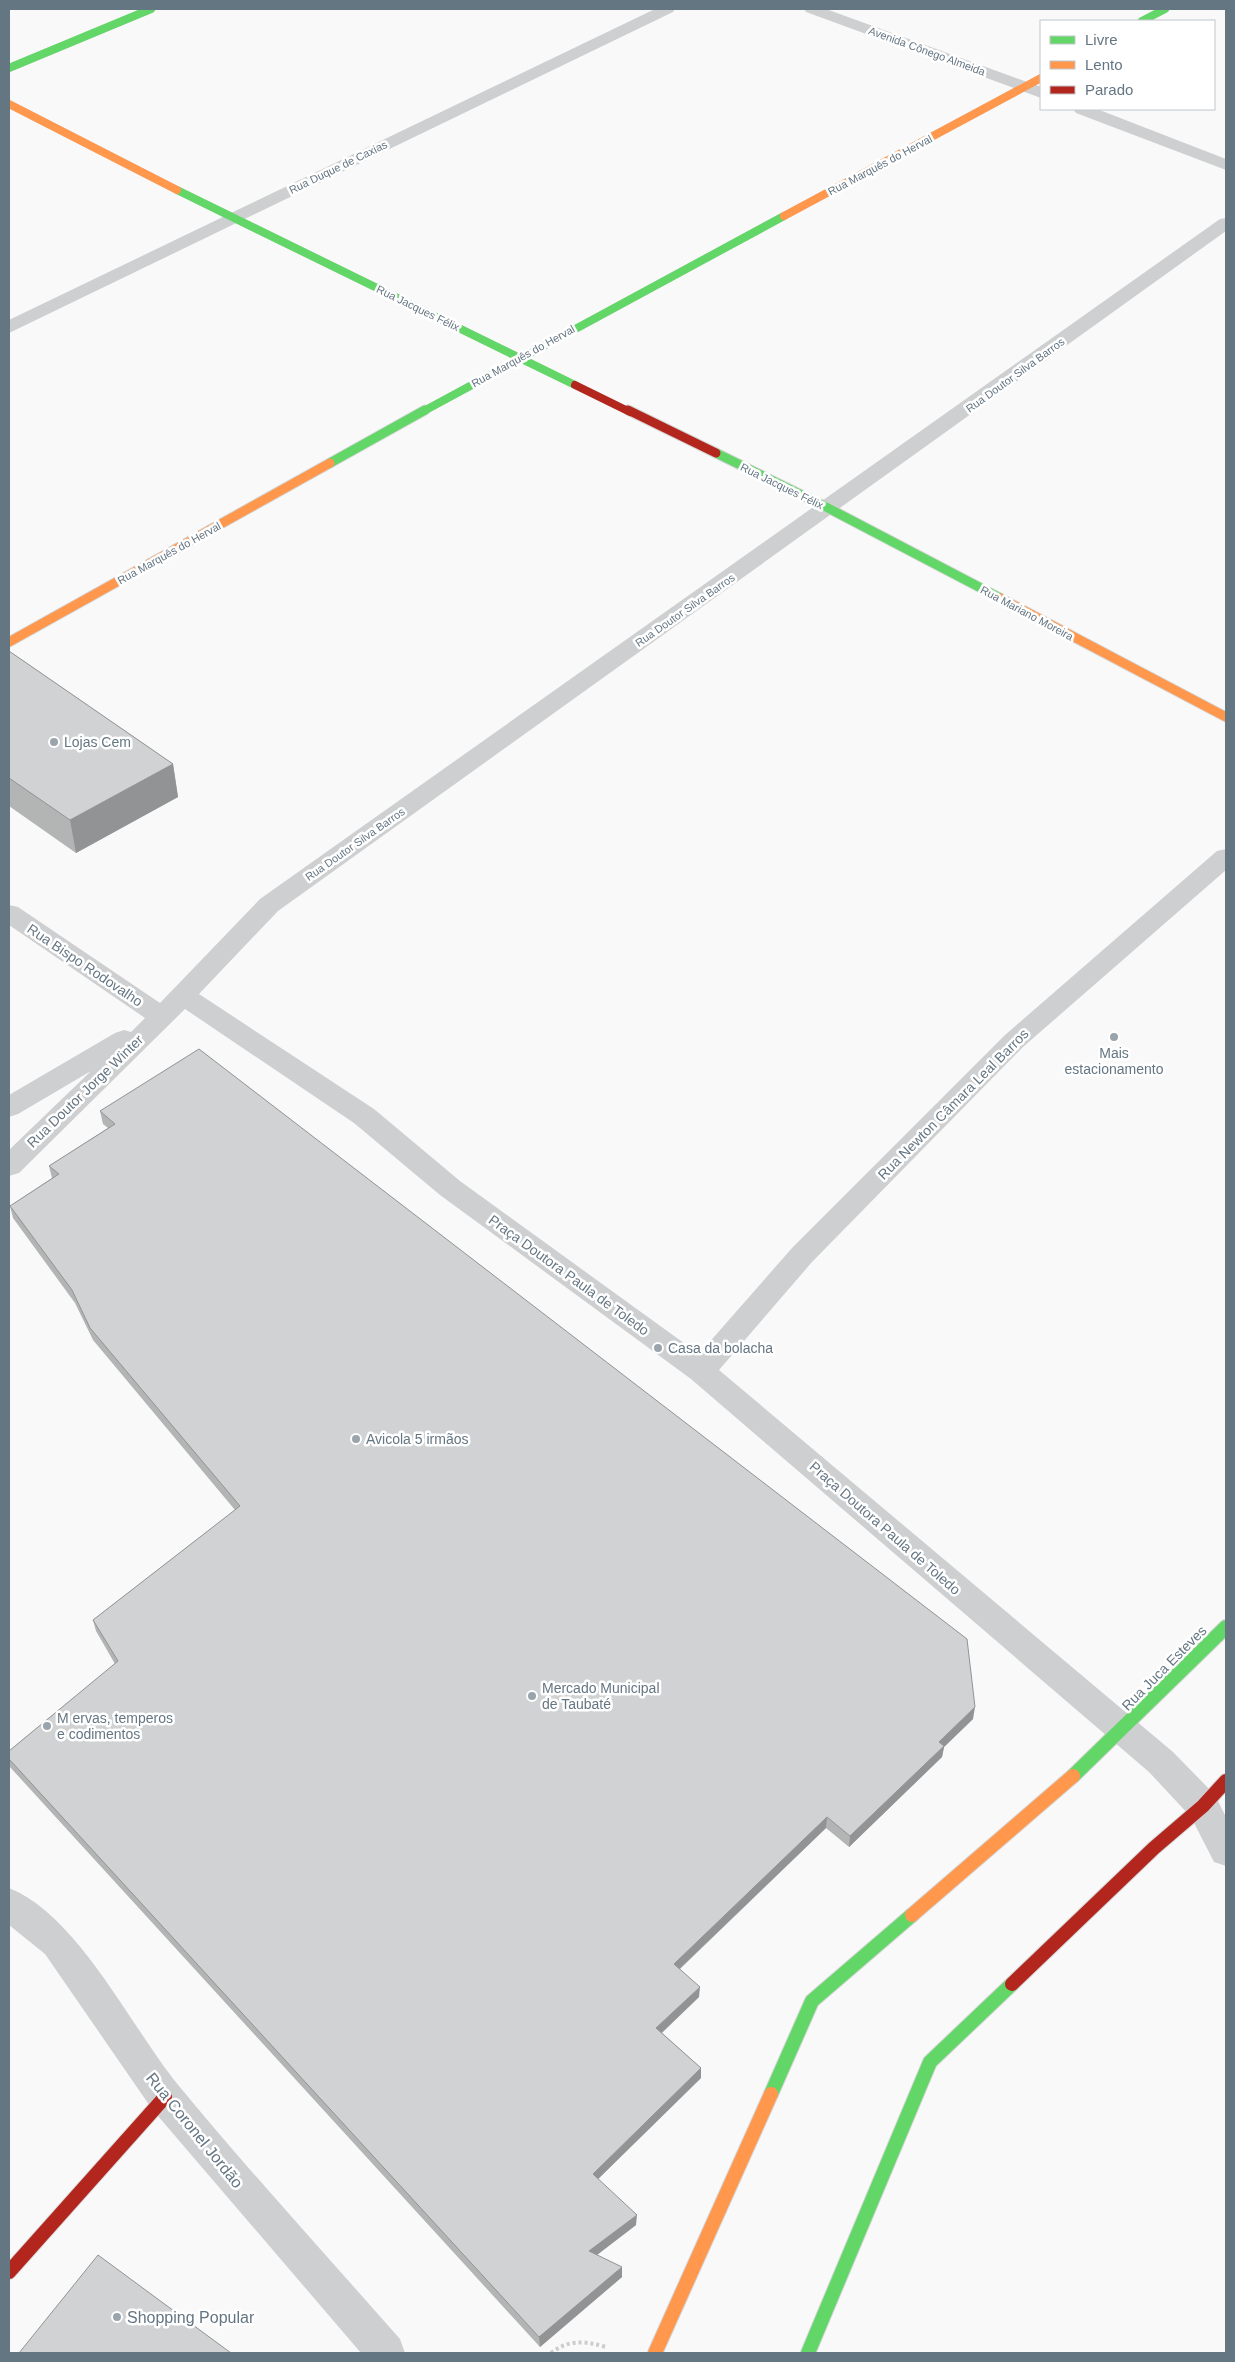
<svg xmlns="http://www.w3.org/2000/svg" width="1235" height="2362" viewBox="0 0 1235 2362" font-family="Helvetica,sans-serif">
	<style>
		.lines { fill: none; stroke-linecap: round; stroke-linejoin: round }
		.fast-far2-casing { stroke: #d5d6d7; stroke-width: 8 }
		.fast-far1-casing { stroke: #d5d6d7; stroke-width: 11 }
		.fast-casing { stroke: #d5d6d7; stroke-width: 16 }
		.slow-far2-casing { stroke: #d5d6d7; stroke-width: 8 }
		.slow-far1-casing { stroke: #d5d6d7; stroke-width: 11 }
		.slow-casing { stroke: #d5d6d7; stroke-width: 16 }
		.jam-far2-casing { stroke: #d5d6d7; stroke-width: 8 }
		.jam-far1-casing { stroke: #d5d6d7; stroke-width: 11 }
		.jam-casing { stroke: #d5d6d7; stroke-width: 16 }
		.path { stroke: #cbcccd; stroke-width: 4; stroke-dasharray: 3 3; stroke-linecap: butt }
		.street { fill: #cecfd0; fill-rule: evenodd }
		.fast-far2 { stroke: #63d668; stroke-width: 8 }
		.fast-far1 { stroke: #63d668; stroke-width: 9 }
		.fast { stroke: #63d668; stroke-width: 14 }
		.slow-far2 { stroke: #ff974d; stroke-width: 8 }
		.slow-far1 { stroke: #ff974d; stroke-width: 9 }
		.slow { stroke: #ff974d; stroke-width: 14 }
		.jam-far2 { stroke: #b3261e; stroke-width: 8 }
		.jam-far1 { stroke: #b3261e; stroke-width: 9 }
		.jam { stroke: #b3261e; stroke-width: 14 }
		.wall { fill: #b3b5b5 }
		.shaded-wall { fill: #929394 }
		.building { fill: #d0d2d3; stroke: #929394 }
		.poi-dot { fill: #99a4ac; stroke: #fff; stroke-width: 2 }
		.labels { text-anchor: middle; stroke-width: 5; stroke-linejoin: round; paint-order: stroke }
		.far-street-label { font-size: 11px; fill: #657683; stroke: #fff }
		.poi-label { font-size: 14px; fill: #657683; stroke: #fff; text-anchor: start }
		.street-label { font-size: 14px; fill: #657683; stroke: #fff }
		.near-street-label { font-size: 16px; fill: #657683; stroke: #fff }
		.near-poi-label { font-size: 16px; fill: #657683; stroke: #fff; text-anchor: start }
	</style>
	<rect width="100%" height="100%" fill="#f9f9f9"/>
	<g class="lines">
		<g class="fast-far2-casing">
			<g id="fast-far2">
				<polyline points="1142,21 1165,9"/>
				<polyline points="9,68 151,9"/>
				<polyline points="177,190 575,385"/>
				<polyline points="422,412 784,216"/>
			</g>
		</g>
		<g class="fast-far1-casing">
			<g id="fast-far1">
				<polyline points="716,453 828,508 1000,598"/>
				<polyline points="330,463 425,410"/>
			</g>
		</g>
		<g class="fast-casing">
			<g id="fast">
				<polyline points="1073,1776 1226,1627"/>
				<polyline points="771,2094 812,2001 912,1915"/>
				<polyline points="808,2353 930,2062 1012,1984"/>
			</g>
		</g>
		<g class="slow-far2-casing">
			<g id="slow-far2">
				<polyline points="9,104 177,190"/>
				<polyline points="784,216 1041,78"/>
			</g>
		</g>
		<g class="slow-far1-casing">
			<g id="slow-far1">
				<polyline points="1000,598 1226,717"/>
				<polyline points="9,642 330,463"/>
			</g>
		</g>
		<g class="slow-casing">
			<g id="slow">
				<polyline points="912,1915 1073,1776"/>
				<polyline points="655,2353 771,2094"/>
			</g>
		</g>
		<g class="jam-far2-casing">
			<polyline id="jam-far2" points="575,385 630,412"/>
		</g>
		<g class="jam-far1-casing">
			<polyline id="jam-far1" points="628,410 716,453"/>
		</g>
		<g class="jam-casing">
			<g id="jam">
				<polyline points="1012,1984 1154,1848 1203,1806 1226,1781"/>
				<polyline points="9,2272 165,2097"/>
			</g>
		</g>
		<path class="path" d="M551 2353C569 2339 585 2341 606 2347"/>
		<g class="street">
			<polygon points="655,9 675,9 673,12 9,333 9,320"/>
			<polygon points="804,9 826,9 1041,87 1041,98 806,12"/>
			<polygon points="1073,109 1097,109 1226,159 1226,170 1076,113"/>
			<polygon points="1226,218 1226,231 278,911 199,994 374,1109 460,1181 699,1354 792,1248 1005,1035 1217,851 1226,849 1226,870 1023,1047 812,1262 719,1370 1173,1752 1215,1795 1226,1817 1226,1866 1214,1862 1191,1817 1149,1772 691,1379 440,1195 354,1123 185,1009 19,1173 9,1176 9,1150 91,1071 18,1114 9,1117 9,1095 115,1033 124,1030 131,1032 145,1018 9,925 9,905 18,907 160,1003 260,899 1220,219"/>
			<path d="M9 1888C78 1915 132 2029 179 2086 250 2172 326 2255 400 2339L405 2353H361L152 2109 45 1954 9 1925Z"/>
		</g>
		<use href="#fast-far2" class="fast-far2"/>
		<use href="#fast-far1" class="fast-far1"/>
		<use href="#fast" class="fast"/>
		<use href="#slow-far2" class="slow-far2"/>
		<use href="#slow-far1" class="slow-far1"/>
		<use href="#slow" class="slow"/>
		<use href="#jam-far2" class="jam-far2"/>
		<use href="#jam-far1" class="jam-far1"/>
		<use href="#jam" class="jam"/>
	</g>
	<g class="wall">
		<polygon points="9,651 173,764 178,797 76,853 9,806"/>
		<polygon points="100,1111 973,1719 944,1747 942,1757 849,1847 826,1828 680,1969 699,1997 662,2033 701,2068 701,2078 598,2179 636,2225 597,2255 622,2277 540,2347 9,1766 9,1751 115,1664 96,1631 93,1620 235,1510 93,1340 75,1303 13,1218 10,1206 52,1178 49,1166 108,1128 103,1124"/>
	</g>
	<g class="shaded-wall">
		<polygon points="173,764 178,797 76,853 70,820"/>
		<polygon points="975,1707 973,1719 944,1747 942,1757 849,1847 850,1836 939,1742"/>
		<polygon points="827,1817 826,1828 674,1974 674,1964"/>
		<polygon points="700,1987 699,1997 656,2038 656,2028"/>
		<polygon points="701,2068 701,2078 593,2184 593,2174"/>
		<polygon points="637,2215 636,2225 589,2261 589,2251"/>
		<polygon points="622,2267 622,2277 540,2347 539,2337"/>
	</g>
	<g class="building">
		<polygon points="9,651 173,764 70,820 9,778"/>
		<polygon points="199,1049 967,1639 975,1707 939,1742 944,1746 850,1836 827,1817 674,1964 700,1987 656,2028 701,2068 593,2174 637,2215 589,2251 622,2267 539,2337 9,1759 9,1751 118,1661 93,1620 240,1506 90,1328 72,1290 10,1206 59,1174 49,1166 115,1124 100,1111"/>
		<polygon points="98,2255 231,2353 19,2353"/>
	</g>
	<g class="poi-dot">
		<circle cx="54" cy="742" r="5"/>
		<circle cx="1114" cy="1037" r="5"/>
		<circle cx="658" cy="1348" r="5"/>
		<circle cx="356" cy="1439" r="5"/>
		<circle cx="532" cy="1696" r="5"/>
		<circle cx="47" cy="1726" r="5"/>
		<circle cx="117" cy="2317" r="5"/>
	</g>
	<g class="labels">
		<g class="far-street-label">
			<text transform="translate(927 51) rotate(20)" y="4">Avenida Cônego Almeida</text>
			<text transform="translate(880 165) rotate(-28)" y="4">Rua Marquês do Herval</text>
			<text transform="translate(338 167) rotate(-26)" y="4">Rua Duque de Caxias</text>
			<text transform="translate(418 308) rotate(26)" y="4">Rua Jacques Félix</text>
			<text transform="translate(523 356) rotate(-29)" y="4">Rua Marquês do Herval</text>
			<text transform="translate(1015 375) rotate(-36)" y="4">Rua Doutor Silva Barros</text>
			<text transform="translate(782 486) rotate(26)" y="4">Rua Jacques Félix</text>
			<text transform="translate(169 553) rotate(-29)" y="4">Rua Marquês do Herval</text>
			<text transform="translate(685 610) rotate(-35)" y="4">Rua Doutor Silva Barros</text>
			<text transform="translate(1027 613) rotate(28)" y="4">Rua Mariano Moreira</text>
			<text transform="translate(355 844) rotate(-35)" y="4">Rua Doutor Silva Barros</text>
		</g>
		<g class="poi-label">
			<text x="64" y="747">Lojas Cem</text>
			<text x="1114" y="1058" text-anchor="middle">Mais<tspan x="1114" dy="16">estacionamento</tspan></text>
			<text x="668" y="1353">Casa da bolacha</text>
			<text x="366" y="1444">Avicola 5 irmãos</text>
			<text x="542" y="1693">Mercado Municipal<tspan x="542" dy="16">de Taubaté</tspan></text>
			<text x="57" y="1723">M ervas, temperos<tspan x="57" dy="16">e codimentos</tspan></text>
		</g>
		<g class="street-label">
			<text transform="translate(85 965) rotate(34)" y="5">Rua Bispo Rodovalho</text>
			<text transform="translate(85 1091) rotate(-44)" y="5">Rua Doutor Jorge Winter</text>
			<text transform="translate(953 1104) rotate(-45)" y="5">Rua Newton Câmara Leal Barros</text>
			<text transform="translate(569 1275) rotate(36)" y="5">Praça Doutora Paula de Toledo</text>
			<text transform="translate(885 1528) rotate(41)" y="5">Praça Doutora Paula de Toledo</text>
			<text transform="translate(1164 1668) rotate(-45)" y="5">Rua Juca Esteves</text>
		</g>
		<g class="near-street-label">
			<text transform="translate(195 2130) rotate(51)" y="6">Rua Coronel Jordão</text>
		</g>
		<g class="near-poi-label">
			<text x="127" y="2323">Shopping Popular</text>
		</g>
	</g>
	<rect width="1235" height="2362" fill="none" stroke="#657683" stroke-width="20"/>
	<rect x="1040" y="20" width="175" height="90" fill="#ffffff" stroke="#c1c8cd"/>
	<rect x="1050" y="36" width="25" height="8" fill="#63d668" stroke="#c1c8cd"/>
	<text x="1085" y="45" font-size="15" fill="#657683">Livre</text>
	<rect x="1050" y="61" width="25" height="8" fill="#ff974d" stroke="#c1c8cd"/>
	<text x="1085" y="70" font-size="15" fill="#657683">Lento</text>
	<rect x="1050" y="86" width="25" height="8" fill="#b3261e" stroke="#c1c8cd"/>
	<text x="1085" y="95" font-size="15" fill="#657683">Parado</text>
</svg>
